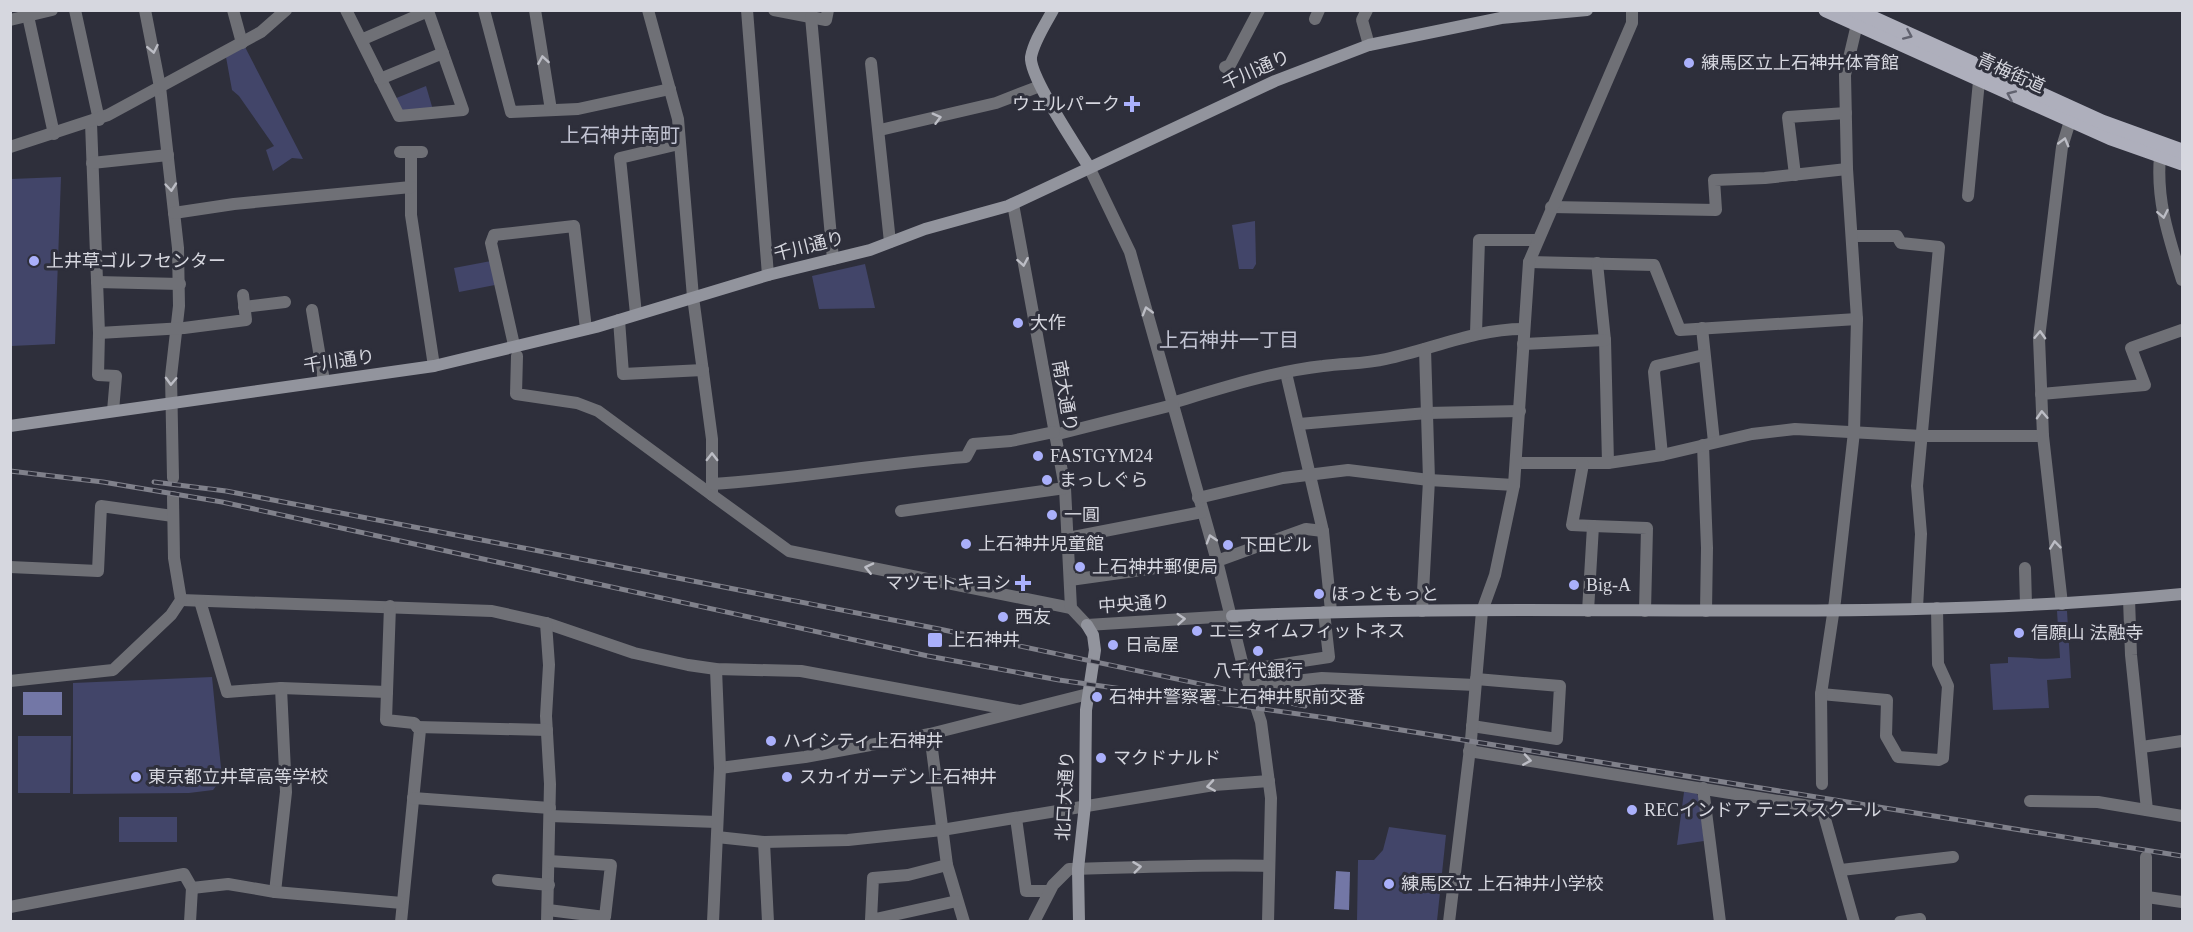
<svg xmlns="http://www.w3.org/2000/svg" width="2193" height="932" viewBox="0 0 2193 932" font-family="'Times New Roman','Noto Sans JP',serif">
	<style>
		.green { fill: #424569 }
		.water { fill: #7377a6 }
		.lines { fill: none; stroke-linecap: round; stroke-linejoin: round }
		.street { stroke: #6f7076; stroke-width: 12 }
		.secondary { stroke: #92949d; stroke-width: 12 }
		.primary { stroke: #aeafbc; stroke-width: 15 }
		.rail-casing { stroke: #80818b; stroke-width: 5 }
		.rail { stroke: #2e2f3b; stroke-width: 3; stroke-dasharray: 9; stroke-linecap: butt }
		.oneway { stroke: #61626f }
		.oneway2 { stroke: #bcbdc5 }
		.poi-dot { fill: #aab0fb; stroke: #2e2f3b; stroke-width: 2 }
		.labels { text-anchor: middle; stroke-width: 6; stroke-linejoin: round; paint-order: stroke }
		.poi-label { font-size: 18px; fill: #d6d7df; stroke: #2e2f3b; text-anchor: start }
		.street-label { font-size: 18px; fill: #d6d7df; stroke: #2e2f3b }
		.neighbourhood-label { font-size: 20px; fill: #c3c5d4; stroke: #2e2f3b }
	</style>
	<rect width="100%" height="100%" fill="#2e2f3b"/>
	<g class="green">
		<polygon points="245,47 303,159 292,158 273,171 266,150 274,146 239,96 232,90 226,57"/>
		<polygon points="426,86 433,110 400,113 394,99"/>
		<polygon points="61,177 55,344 11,346 11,179"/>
		<polygon points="1255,221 1256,264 1253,269 1239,269 1232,225"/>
		<polygon points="491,261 495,285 459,292 454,268"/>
		<polygon points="865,264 875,308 819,309 812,276"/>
		<path d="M2057 611H2067L2071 678 2047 680 2049 708 1993 710 1990 664 2008 663V657C2026 657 2042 660 2060 658Z"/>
		<polygon points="212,677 222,778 213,790 189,793 73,794 73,683"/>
		<polygon points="18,736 71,736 70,793 18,793"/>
		<polygon points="1684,792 1696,793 1699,797 1704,841 1677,845"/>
		<rect x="119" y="817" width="58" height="25"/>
		<polygon points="1389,827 1446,835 1437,921 1357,921 1358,860 1374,860 1383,850"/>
	</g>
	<g class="water">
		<rect x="23" y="692" width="39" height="23"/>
		<polygon points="1336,871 1350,872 1349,910 1334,909"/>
	</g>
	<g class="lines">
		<g class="street">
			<polyline points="75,10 99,120"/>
			<polyline points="145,10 160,87 178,248 179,306 171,376 173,478"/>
			<polyline points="233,10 242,43"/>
			<polyline points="346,10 399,116 463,110 428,11 361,40"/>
			<polyline points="484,10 511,112 578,109 670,89"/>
			<polyline points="535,10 551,110"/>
			<polyline points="648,10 678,119 693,297 712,439 712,495 789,551 1071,608"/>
			<polyline points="747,10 768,275"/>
			<polyline points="774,10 826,20 828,10"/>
			<polyline points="1367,10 1362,20 1369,45"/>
			<polyline points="28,16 54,134"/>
			<polyline points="811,17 833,259"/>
			<polyline points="1315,19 1319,10"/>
			<polyline points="10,20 52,10"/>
			<polyline points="871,63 890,242"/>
			<polyline points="1225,67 1230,65 1259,10"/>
			<polyline points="380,79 443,53"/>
			<polyline points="91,123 99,333 98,375 116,376 113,411"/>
			<polyline points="880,130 996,103 1040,86"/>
			<polyline points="10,147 108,115 261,32 286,10"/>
			<polyline points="400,152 422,152"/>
			<polyline points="411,152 411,215 434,366"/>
			<path d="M2160 156C2156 201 2169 238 2182 280"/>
			<polyline points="92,163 168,155"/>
			<polyline points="1089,167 1130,252 1217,561 1244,670 1261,722 1271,798 1268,922"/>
			<polyline points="1795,175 1788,117 1846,113"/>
			<polyline points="1968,196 1979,81"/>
			<polyline points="1013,204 1065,488 1071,608 1087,625 1232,616"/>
			<polyline points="1551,207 1716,210 1714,180 1765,178 1847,169"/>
			<polyline points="174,213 234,204 411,187"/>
			<polyline points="1853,236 1897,236 1901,243 1939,247 1917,486 1921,534 1917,608"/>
			<polyline points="1529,262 1654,265 1680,330 1857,319"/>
			<polyline points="1597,263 1605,340 1608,463"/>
			<polyline points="97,282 180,284"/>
			<polyline points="244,307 285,302"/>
			<polyline points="312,310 324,381"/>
			<polyline points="636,314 620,158 679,144"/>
			<polyline points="619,320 623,374 703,370"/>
			<polyline points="1702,328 1714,442"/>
			<polyline points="99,333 184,328 246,320 243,295"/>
			<polyline points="1476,333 1479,240 1537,240"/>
			<polyline points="1523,344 1605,340"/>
			<polyline points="514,345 491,243 494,235 574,226 586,329"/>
			<polyline points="517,356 516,394 577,403 598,411 712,495"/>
			<polyline points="1286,373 1323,531 1331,611"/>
			<polyline points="2041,394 2145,385 2131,348 2182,330"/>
			<path d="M1172 403C1222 388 1271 372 1323 366 1344 363 1365 364 1386 359 1433 349 1475 329 1523 329"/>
			<polyline points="1299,424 1427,413 1520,411"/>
			<polyline points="1054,435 1173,405"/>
			<polyline points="1703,445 1707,548 1706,611"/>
			<polyline points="1662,455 1654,372 1656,366 1704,355"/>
			<polyline points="1516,463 1608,463 1662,455 1752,434 1795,429 1922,436 2043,436"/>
			<polyline points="1583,464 1572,525 1593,526 1588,611"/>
			<path d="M712 484C797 479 881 463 966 457L973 444 1011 441 1054 432"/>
			<polyline points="1198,498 1283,478 1348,470 1429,480 1514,485"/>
			<polyline points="901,511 1065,488"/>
			<polyline points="1593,526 1647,528 1645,611"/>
			<polyline points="1068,538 1202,512"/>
			<polyline points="1217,561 1306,529 1323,531"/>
			<polyline points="10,567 98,571 101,506 173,516"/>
			<polyline points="2025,568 2026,605"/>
			<polyline points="1070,580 1163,567"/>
			<polyline points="2129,599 2131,655 2147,810"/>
			<polyline points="181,600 492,611 546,623 634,653 688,665 716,669 801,671 1019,711"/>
			<polyline points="200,601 227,692 281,688 387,692"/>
			<polyline points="2062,604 2043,436 2039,338 2062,147 2070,121"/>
			<polyline points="390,606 386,720 414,723 420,730 401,922"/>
			<polyline points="1422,611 1429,480 1425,349"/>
			<polyline points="546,623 549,665 546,716 550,784 547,922"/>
			<polyline points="1244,670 1329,657 1324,612"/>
			<polyline points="10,681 113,670 171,615 181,600 174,558 173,497"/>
			<polyline points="1250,686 1322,678 1475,685"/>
			<polyline points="1821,694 1887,700 1886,736 1898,757 1939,760 1943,758 1948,686 1938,664 1937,608"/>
			<polyline points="1472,726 1557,739 1560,686 1476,679"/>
			<polyline points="417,727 547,730"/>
			<polyline points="930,734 947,865 964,922"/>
			<polyline points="2142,747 2182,741"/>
			<polyline points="1469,751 1822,808 1854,922"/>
			<polyline points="720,768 805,757 930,734 1088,694"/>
			<polyline points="1822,784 1821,694 1835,601 1854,432 1857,319 1847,169 1845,75 1857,24"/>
			<polyline points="1703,788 1720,922"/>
			<polyline points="413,798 550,808"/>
			<polyline points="2030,801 2098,802 2182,816"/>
			<polyline points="550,816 717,822"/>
			<polyline points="1016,818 1026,891 1049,891"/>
			<polyline points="717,837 764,842 848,840 942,830 1214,785 1269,781"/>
			<polyline points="764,842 768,922"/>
			<polyline points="947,865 908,875 873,878 871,920 957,901"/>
			<polyline points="1841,870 1953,857"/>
			<polyline points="498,880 549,885"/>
			<polyline points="275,892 286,792 281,688"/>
			<polyline points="2147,897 2182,902"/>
			<polyline points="10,907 184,874 192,888 228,884 275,892 402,903"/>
			<polyline points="548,910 605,917 611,865 549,861"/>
			<polyline points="190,922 192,888"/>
			<polyline points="713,922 720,768 716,669"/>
			<path d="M1034 922 1053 885 1069 869C1136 868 1202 864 1269 866"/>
			<polyline points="1449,922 1471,740 1482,611 1495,575 1514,485 1529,262 1632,23 1632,10"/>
			<polyline points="1900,922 1920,919 1920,922"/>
			<polyline points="2146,922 2146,857"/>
		</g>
		<g class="secondary">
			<path d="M1053 10C1045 25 1034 41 1031 57 1029 77 1077 147 1089 167"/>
			<polyline points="10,426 434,366 596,327 768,275 870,250 925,229 1008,206 1275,81 1369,45 1501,18 1587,10"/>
			<path d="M1232 616C1548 600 1866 625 2182 594"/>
			<polyline points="1079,922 1078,869 1085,805 1086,710 1095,650 1093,635 1087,625"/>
		</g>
		<g class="primary">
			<polyline points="1826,10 2111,138 2182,163"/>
			<polyline points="1855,10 2102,122 2182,151"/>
		</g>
		<g class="rail-casing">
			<g id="rail">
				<polyline points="10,471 103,482 222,502 928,656 1059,680 1327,718 2182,856"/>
				<polyline points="154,482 226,491 529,549 939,629 1305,706"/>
			</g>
		</g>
		<use href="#rail" class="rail"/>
	</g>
	<defs><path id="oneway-chevron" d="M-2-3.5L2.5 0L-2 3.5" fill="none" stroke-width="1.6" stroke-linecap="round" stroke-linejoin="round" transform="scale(1.5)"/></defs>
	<g class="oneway">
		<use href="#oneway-chevron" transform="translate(1908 35) rotate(24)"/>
		<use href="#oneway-chevron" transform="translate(2011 95) rotate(-156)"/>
	</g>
	<g class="oneway2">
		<use href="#oneway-chevron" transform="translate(153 49) rotate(79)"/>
		<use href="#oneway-chevron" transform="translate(543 60) rotate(-99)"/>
		<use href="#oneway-chevron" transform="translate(937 118) rotate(-15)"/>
		<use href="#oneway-chevron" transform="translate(2064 142) rotate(-75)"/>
		<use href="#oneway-chevron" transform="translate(171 187) rotate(85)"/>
		<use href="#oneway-chevron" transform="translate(2163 214) rotate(79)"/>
		<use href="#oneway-chevron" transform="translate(1023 262) rotate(80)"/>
		<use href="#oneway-chevron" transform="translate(1147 311) rotate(-106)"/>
		<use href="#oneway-chevron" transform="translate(2040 335) rotate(-88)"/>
		<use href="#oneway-chevron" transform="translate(171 381) rotate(92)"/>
		<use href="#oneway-chevron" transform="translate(2042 415) rotate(-93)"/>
		<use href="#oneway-chevron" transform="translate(712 457) rotate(-90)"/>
		<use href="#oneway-chevron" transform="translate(1211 539) rotate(-107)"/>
		<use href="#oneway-chevron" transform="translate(2055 545) rotate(-96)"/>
		<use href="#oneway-chevron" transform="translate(869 568) rotate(-167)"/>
		<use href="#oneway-chevron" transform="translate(1181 619) rotate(-4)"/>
		<use href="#oneway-chevron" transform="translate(1527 760) rotate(9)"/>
		<use href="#oneway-chevron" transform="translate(1211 786) rotate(171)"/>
		<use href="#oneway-chevron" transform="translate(1137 867) rotate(-7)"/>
	</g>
	<g class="poi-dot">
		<circle cx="1689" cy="63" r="6"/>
		<path d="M1129 95h6v6h6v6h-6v6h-6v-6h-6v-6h6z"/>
		<circle cx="34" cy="261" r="6"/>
		<circle cx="1018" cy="323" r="6"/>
		<circle cx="1038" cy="456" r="6"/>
		<circle cx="1047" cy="480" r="6"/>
		<circle cx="1052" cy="515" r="6"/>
		<circle cx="966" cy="544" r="6"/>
		<circle cx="1228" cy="545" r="6"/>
		<circle cx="1080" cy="567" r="6"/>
		<path d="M1020 574h6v6h6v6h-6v6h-6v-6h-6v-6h6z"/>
		<circle cx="1574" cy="585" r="6"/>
		<circle cx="1319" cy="594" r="6"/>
		<circle cx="1003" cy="617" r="6"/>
		<circle cx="1197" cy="631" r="6"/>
		<circle cx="2019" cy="633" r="6"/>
		<rect x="927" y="632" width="16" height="16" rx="3"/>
		<circle cx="1113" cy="645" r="6"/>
		<circle cx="1258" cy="651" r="6"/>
		<circle cx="1097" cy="697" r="6"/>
		<circle cx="771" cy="741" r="6"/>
		<circle cx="1101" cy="758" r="6"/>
		<circle cx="136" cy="777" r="6"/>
		<circle cx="787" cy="777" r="6"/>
		<circle cx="1632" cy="810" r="6"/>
		<circle cx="1389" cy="884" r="6"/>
	</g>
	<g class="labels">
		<g class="poi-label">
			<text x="1701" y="69">練馬区立上石神井体育館</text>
			<text x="1120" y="110" text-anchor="end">ウェルパーク</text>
			<text x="46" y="267">上井草ゴルフセンター</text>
			<text x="1030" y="329">大作</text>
			<text x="1050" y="462">FASTGYM24</text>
			<text x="1059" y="486">まっしぐら</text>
			<text x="1064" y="521">一圓</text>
			<text x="978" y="550">上石神井児童館</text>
			<text x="1240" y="551">下田ビル</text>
			<text x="1092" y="573">上石神井郵便局</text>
			<text x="1011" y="589" text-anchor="end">マツモトキヨシ</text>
			<text x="1586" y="591">Big-A</text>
			<text x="1331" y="600">ほっともっと</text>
			<text x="1015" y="623">西友</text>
			<text x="1209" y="637">エニタイムフィットネス</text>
			<text x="2031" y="639">信願山 法融寺</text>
			<text x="948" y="646">上石神井</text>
			<text x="1125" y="651">日高屋</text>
			<text x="1258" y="677" text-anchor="middle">八千代銀行</text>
			<text x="1109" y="703">石神井警察署 上石神井駅前交番</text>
			<text x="783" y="747">ハイシティ上石神井</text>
			<text x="1113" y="764">マクドナルド</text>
			<text x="148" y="783">東京都立井草高等学校</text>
			<text x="799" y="783">スカイガーデン上石神井</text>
			<text x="1644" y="816">RECインドア テニススクール</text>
			<text x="1401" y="890">練馬区立 上石神井小学校</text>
		</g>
		<g class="street-label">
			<text transform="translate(1256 70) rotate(-24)" y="6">千川通り</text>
			<text transform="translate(2011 73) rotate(24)" y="6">青梅街道</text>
			<text transform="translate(809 246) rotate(-14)" y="6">千川通り</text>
			<text transform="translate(339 361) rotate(-8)" y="6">千川通り</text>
			<text transform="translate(1065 396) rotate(80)" y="6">南大通り</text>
			<text transform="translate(1134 604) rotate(-4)" y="6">中央通り</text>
			<text transform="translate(1065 796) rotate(-87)" y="6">北口大通り</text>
		</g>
		<g class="neighbourhood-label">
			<text x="620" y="142">上石神井南町</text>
			<text x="1229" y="347">上石神井一丁目</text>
		</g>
	</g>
	<rect width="2193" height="932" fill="none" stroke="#d6d7df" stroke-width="24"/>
</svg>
